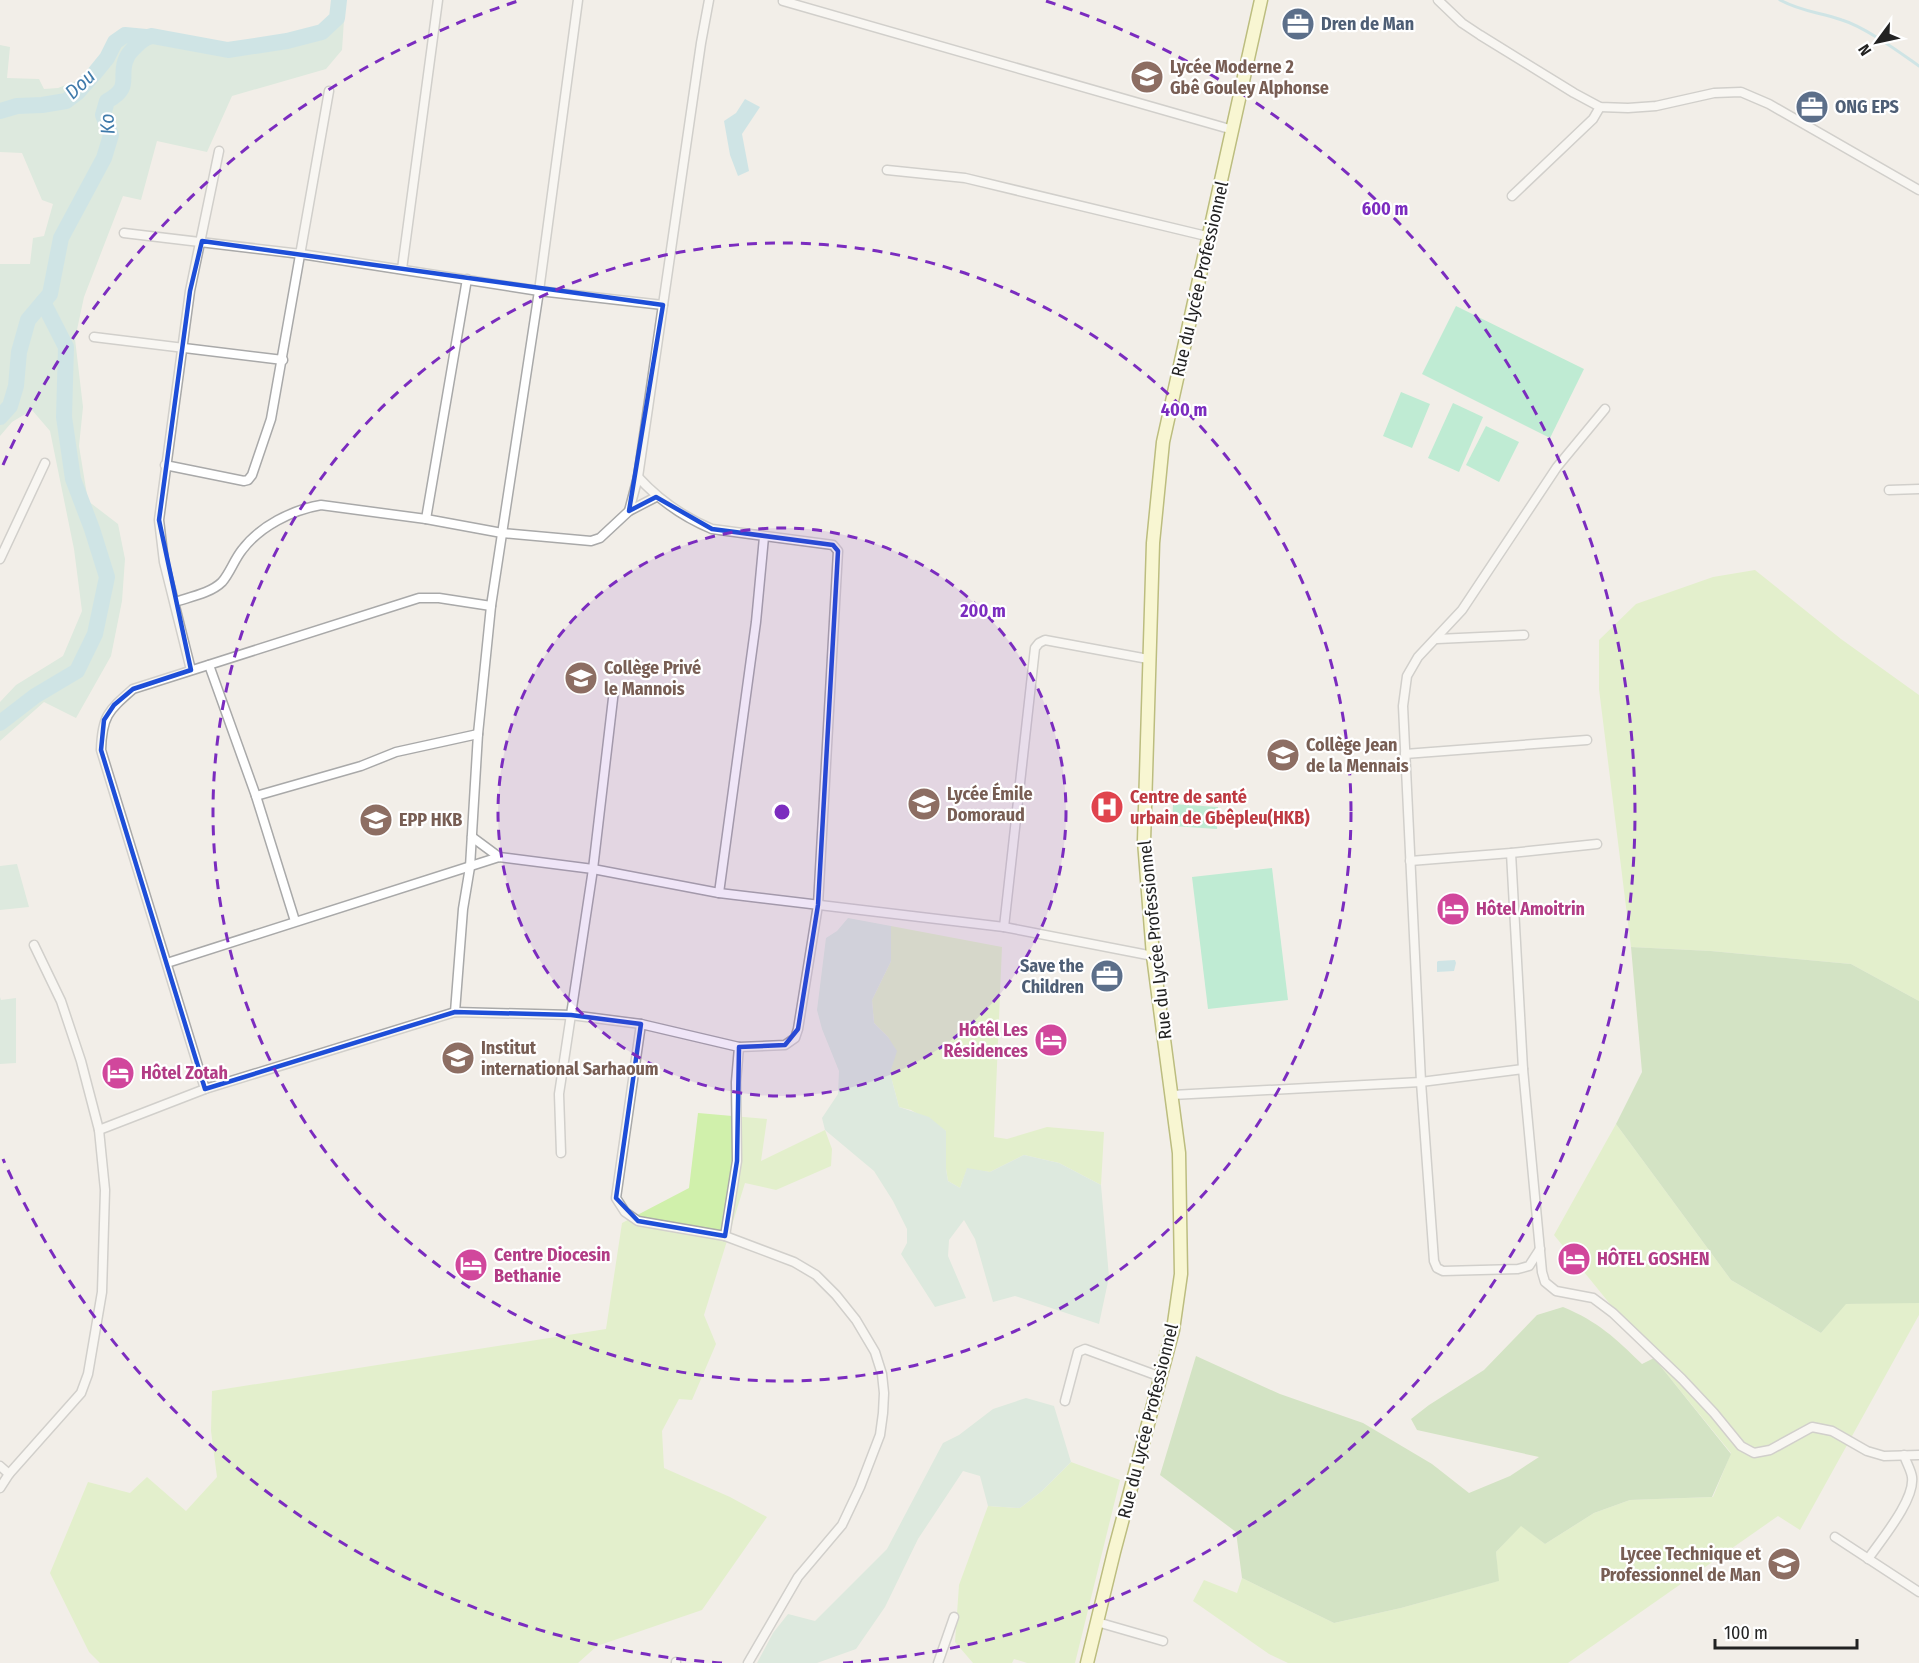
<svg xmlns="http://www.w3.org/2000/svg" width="1919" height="1663" viewBox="0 0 1919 1663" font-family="'Fira Sans Condensed',sans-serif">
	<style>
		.grass { fill: #d0f0ab }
		.forest { fill: #aed599 }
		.wetland { fill: #c3e2d2 }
		.pitch { fill: #80e7ba }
		.water { fill: #a5d8e3 }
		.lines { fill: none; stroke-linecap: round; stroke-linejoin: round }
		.stream { stroke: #a5d8e3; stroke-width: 3 }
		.river { stroke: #a5d8e3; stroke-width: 16 }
		.minor-casing { stroke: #a9a9a9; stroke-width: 11 }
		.secondary-casing { stroke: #7a8100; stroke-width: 15 }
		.minor { stroke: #fff; stroke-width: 8 }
		.secondary { stroke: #ffffb9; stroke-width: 12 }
		.marked { fill: none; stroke: #1d4ed8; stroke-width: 4.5; stroke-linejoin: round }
		.ring { fill: none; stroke: #7b2cbf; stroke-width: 3; stroke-dasharray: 10 8 }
		.labels { text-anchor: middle; stroke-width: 4.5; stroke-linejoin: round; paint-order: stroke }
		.service-label { font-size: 18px; font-weight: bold; fill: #4e5e75; stroke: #fff; text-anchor: start }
		.education-label { font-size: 18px; font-weight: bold; fill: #785e54; stroke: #fff; text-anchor: start }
		.street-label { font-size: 18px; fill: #222; stroke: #fff }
		.health-label { font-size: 18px; font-weight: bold; fill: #be3a42; stroke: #fff; text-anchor: start }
		.hotel-label { font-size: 18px; font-weight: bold; fill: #b23c85; stroke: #fff; text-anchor: start }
		.water-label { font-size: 20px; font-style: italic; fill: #3f7aaa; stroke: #fff }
		.centre { fill: #7b2cbf; stroke: #fff; stroke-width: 3 }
		.ring-label { font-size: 18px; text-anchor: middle; font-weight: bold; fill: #7b2cbf; stroke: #fff; stroke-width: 4.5; stroke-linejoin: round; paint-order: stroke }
	</style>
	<rect width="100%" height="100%" fill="#f2eee8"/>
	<g class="grass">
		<polygon points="1755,570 1841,639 1919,695 1919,1001 1851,964 1711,951 1631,947 1599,689 1599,640 1636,604 1713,577"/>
		<polygon points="891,926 1002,947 994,1137 1007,1139 1047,1127 1104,1132 1101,1185 1059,1163 1024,1155 990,1172 967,1169 960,1188 948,1181 946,1169 946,1131 911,1110 899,1107 890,1073 896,1051 888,1037 874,1023 872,1000 891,961"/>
		<polygon points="698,1113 767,1119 761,1161 825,1130 832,1149 831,1166 776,1190 745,1183 704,1315 716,1344 692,1400 679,1399 662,1431 664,1468 730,1497 767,1517 702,1610 597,1646 578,1663 100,1663 89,1652 50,1573 88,1482 130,1493 147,1477 186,1511 217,1477 211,1431 212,1391 606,1329 622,1223 689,1188"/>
		<polygon points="1616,1124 1731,1280 1821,1333 1845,1304 1919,1301 1919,1315 1800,1530 1778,1516 1568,1663 1288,1663 1269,1654 1193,1601 1204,1580 1237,1593 1242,1578 1334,1623 1401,1608 1498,1581 1496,1552 1521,1525 1545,1544 1594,1513 1630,1500 1713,1497 1731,1453 1554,1235"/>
		<polygon points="1071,1462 1120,1480 1075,1663 1027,1663 1014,1659 1012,1663 973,1663 955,1642 959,1585 988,1506 1020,1508 1042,1491"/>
	</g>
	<g class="forest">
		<polygon points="1631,947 1711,951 1851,964 1919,1001 1919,1303 1846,1304 1821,1333 1731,1280 1616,1124 1642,1072"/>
		<path d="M1563 1307C1599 1322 1615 1338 1642 1364L1654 1358 1731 1454 1712 1497 1630 1500 1594 1513 1545 1544 1521 1526 1496 1552 1499 1581 1401 1608 1334 1623 1242 1578 1236 1532 1160 1475 1196 1356 1280 1394 1363 1423 1432 1464 1469 1493 1510 1476 1539 1457 1417 1430 1411 1419 1429 1405 1484 1370 1537 1315Z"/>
	</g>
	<g class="wetland">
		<polygon points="337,18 344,20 342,50 326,69 232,96 207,152 157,141 141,200 123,196 84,297 75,339 83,407 79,446 88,501 118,524 125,559 122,601 111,656 76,718 44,702 0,741 0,702 16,685 63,656 82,611 74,549 50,431 32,410 12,422 0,436 0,264 30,264 33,238 44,236 53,204 42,200 22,153 0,152 0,45 10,47 7,78 39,79 44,89 58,88 94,74 107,58 115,42 125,35 152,36 228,50 287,41 322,32"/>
		<polygon points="17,864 29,907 0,910 0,866"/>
		<polygon points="848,918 891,926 891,961 872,1000 874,1023 888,1037 897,1051 890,1073 899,1107 929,1117 946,1131 946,1169 948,1181 960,1188 967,1168 990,1172 1024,1155 1059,1163 1101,1185 1109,1277 1099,1324 1015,1296 993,1302 975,1239 964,1220 949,1240 948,1256 966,1298 935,1307 901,1254 907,1243 907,1229 893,1201 874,1171 825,1130 822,1118 838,1094 839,1071 822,1029 817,1010 826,938 837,931"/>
		<polygon points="0,997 1,1000 16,998 16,1063 0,1064"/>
		<polygon points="1026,1398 1054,1406 1071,1462 1042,1491 1020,1508 988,1506 980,1476 963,1471 918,1539 885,1607 856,1649 817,1663 757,1663 773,1633 788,1614 815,1621 887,1549 943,1443 959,1435 993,1409"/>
	</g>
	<g class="pitch">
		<polygon points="1456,306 1584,369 1550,438 1422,374"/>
		<polygon points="1401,392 1430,404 1412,448 1383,436"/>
		<polygon points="1453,403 1483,417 1459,472 1428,458"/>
		<polygon points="1486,426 1519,442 1499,482 1466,465"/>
		<polygon points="1173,804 1218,807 1217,829 1172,826"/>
		<polygon points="1272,868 1288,1000 1208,1009 1192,877"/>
	</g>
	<g class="water">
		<polygon points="745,99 760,107 742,134 749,171 738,176 730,155 724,121 736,113"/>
		<polygon points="1455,960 1456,963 1454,971 1437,972 1437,962 1438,961"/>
	</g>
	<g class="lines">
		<path class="stream" d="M1780 0C1802 12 1819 12 1842 20 1865 27 1899 52 1919 66"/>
		<g class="river">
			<polyline points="0,111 17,106 42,105 66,101 78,92 94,74 107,58 115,42 125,35 146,37"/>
			<path d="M0 417 10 406 16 386 19 352 28 320 50 294 61 238 104 158 111 135 103 115 107 101C134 87 117 76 127 57 129 52 135 47 139 43 144 39 146 37 152 36L228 50 287 41 322 32 337 18 339 0"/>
			<polyline points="0,723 35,696 77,671 95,634 107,577 92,529 73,479 64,417 66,347 43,302"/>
		</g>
		<g class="minor-casing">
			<g id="minor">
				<polyline points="1438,0 1462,23 1480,35 1574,93 1600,107 1628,108 1656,106 1714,93 1741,92 1769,104 1919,190"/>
				<polyline points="783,1 1233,130"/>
				<polyline points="887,170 965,178 1202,235 1211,234"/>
				<polyline points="1512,196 1593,119 1600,107"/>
				<polyline points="124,233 301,254 539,291 663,305"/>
				<polyline points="402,269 438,0"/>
				<polyline points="94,337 283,360"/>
				<polyline points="165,465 244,481 248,480 252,475 271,419 329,91"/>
				<polyline points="1889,490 1919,489"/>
				<polyline points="629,511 656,497"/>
				<polyline points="426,519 467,279"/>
				<polyline points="0,559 45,463"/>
				<path d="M175 602C190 597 211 593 222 582 230 573 234 560 242 550 260 526 292 510 321 505L426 519 502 533 591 541 600 538 629 511 638 477 701 43 709 0"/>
				<polyline points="1437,639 1524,635"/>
				<polyline points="209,665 256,796"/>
				<polyline points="191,670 164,562 159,520 190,291 219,151"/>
				<polyline points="1405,754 1587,740"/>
				<polyline points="472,837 499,857"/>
				<polyline points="1511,853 1523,1069 1542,1272 1545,1282 1556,1291 1593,1298 1613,1313 1682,1379 1714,1413 1741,1446 1754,1453 1770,1450 1812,1427 1832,1431 1867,1451 1884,1456 1919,1455"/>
				<polyline points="1410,861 1511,853 1597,844"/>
				<polyline points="719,893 756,622 764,537"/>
				<polyline points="295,921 256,796 361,766 396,752 478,734"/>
				<polyline points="1004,927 1035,648 1039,643 1045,640 1148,659"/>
				<polyline points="167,963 499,857 593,869 719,893 1004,927 1153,956"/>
				<polyline points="455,1012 463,909 470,867 478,734 491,606 539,291 578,0"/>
				<polyline points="641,1024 616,1198 625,1212 638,1221 725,1236"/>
				<polyline points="739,1047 736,1082 737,1161 725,1236 794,1262 816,1275 836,1295 856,1320 875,1352 882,1374 884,1393 883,1413 880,1435 860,1487 842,1525 798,1577 748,1663"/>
				<path d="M205 1089 101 750C102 716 108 711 133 689L419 598H439L491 606"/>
				<polyline points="1172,1095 1421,1082 1523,1069"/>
				<path d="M99 1130 205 1089 455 1012 571 1015 641 1024 739 1047 785 1045 795 1038 798 1029 818 905 838 551 833 545 712 529C683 517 659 500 638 477"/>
				<polyline points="561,1153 559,1094 593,869 614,690"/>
				<polyline points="1540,1249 1529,1266 1518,1269 1443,1271 1437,1268 1434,1261 1421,1082 1403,706 1407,676 1418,657 1462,610 1557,467 1605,409"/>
				<polyline points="1065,1401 1078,1352 1085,1349 1161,1377"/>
				<polyline points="0,1466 9,1474"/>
				<polyline points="0,1488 9,1474 81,1393 88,1374 102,1292 105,1190 99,1130 81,1061 61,1001 34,945"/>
				<polyline points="1835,1537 1919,1592"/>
				<path d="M1868 1559C1881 1540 1915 1500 1912 1477 1911 1470 1906 1462 1904 1455"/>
				<polyline points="1097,1622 1163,1641"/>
				<polyline points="676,1663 676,1662"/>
				<polyline points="938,1663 954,1617"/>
			</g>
		</g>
		<g class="secondary-casing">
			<polyline id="secondary" points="1087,1663 1114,1552 1173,1330 1181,1274 1179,1153 1153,956 1144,841 1153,543 1163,442 1261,0"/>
		</g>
		<use href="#minor" class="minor"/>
		<use href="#secondary" class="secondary"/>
	</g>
	<path d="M0 0H1919V1663H0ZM202 241 663 305 629 511 656 497 712 529 833 545 838 551 818 905 798 1029 785 1045 739 1047 737 1161 725 1236 638 1221 616 1198 641 1024 571 1015 455 1012 205 1089 101 750 104 720 114 705 133 689 191 670 159 520 190 291Z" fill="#f2eee8" fill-opacity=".55" fill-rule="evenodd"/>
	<path class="marked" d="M202 241 663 305 629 511 656 497 712 529 833 545 838 551 818 905 798 1029 785 1045 739 1047 737 1161 725 1236 638 1221 616 1198 641 1024 571 1015 455 1012 205 1089 101 750 104 720 114 705 133 689 191 670 159 520 190 291Z"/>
	<circle cx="782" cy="812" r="284" fill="#7b2cbf" fill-opacity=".12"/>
	<g class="ring">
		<circle cx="782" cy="812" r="284"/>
		<circle cx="782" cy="812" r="569"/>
		<path d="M722 1663A853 853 0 0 1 3 1159M3 465A853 853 0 0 1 518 1M1046 1A853 853 0 0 1 842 1663"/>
	</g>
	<defs>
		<g id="office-disc" transform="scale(1.725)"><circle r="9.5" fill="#5c6f8a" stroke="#fff"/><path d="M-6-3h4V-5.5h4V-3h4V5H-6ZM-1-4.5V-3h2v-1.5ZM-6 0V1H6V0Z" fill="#fff"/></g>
		<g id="school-disc" transform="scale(1.725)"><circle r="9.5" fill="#8d6e63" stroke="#fff"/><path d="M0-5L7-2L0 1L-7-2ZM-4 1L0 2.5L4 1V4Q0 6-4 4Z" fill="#fff"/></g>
		<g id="hospital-disc" transform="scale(1.725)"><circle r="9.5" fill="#e0444e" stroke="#fff"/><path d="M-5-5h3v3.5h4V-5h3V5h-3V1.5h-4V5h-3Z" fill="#fff"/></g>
		<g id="hotel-disc" transform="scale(1.725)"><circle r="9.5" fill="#d1479c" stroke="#fff"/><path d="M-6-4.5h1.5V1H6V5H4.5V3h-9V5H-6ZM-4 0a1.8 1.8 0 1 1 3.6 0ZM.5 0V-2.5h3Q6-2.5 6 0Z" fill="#fff"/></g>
	</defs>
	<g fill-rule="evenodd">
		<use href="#office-disc" x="1298" y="24"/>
		<use href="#school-disc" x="1147" y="77"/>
		<use href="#office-disc" x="1812" y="107"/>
		<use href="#school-disc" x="581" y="678"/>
		<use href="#school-disc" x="1283" y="755"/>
		<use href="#school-disc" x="924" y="804"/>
		<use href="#hospital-disc" x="1107" y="807"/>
		<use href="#school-disc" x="376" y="820"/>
		<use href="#hotel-disc" x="1453" y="909"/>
		<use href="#office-disc" x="1107" y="976"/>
		<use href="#hotel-disc" x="1051" y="1040"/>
		<use href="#school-disc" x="458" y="1058"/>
		<use href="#hotel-disc" x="118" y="1073"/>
		<use href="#hotel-disc" x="1574" y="1259"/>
		<use href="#hotel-disc" x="471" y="1265"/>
		<use href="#school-disc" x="1784" y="1564"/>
	</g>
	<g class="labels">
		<g class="service-label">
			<text x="1321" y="30">Dren de Man</text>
			<text x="1835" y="113">ONG EPS</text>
			<text x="1084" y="972" text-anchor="end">Save the<tspan x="1084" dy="21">Children</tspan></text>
		</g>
		<g class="education-label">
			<text x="1170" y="73">Lycée Moderne 2<tspan x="1170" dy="21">Gbê Gouley Alphonse</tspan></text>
			<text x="604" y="674">Collège Privé<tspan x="604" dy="21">le Mannois</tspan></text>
			<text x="1306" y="751">Collège Jean<tspan x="1306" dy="21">de la Mennais</tspan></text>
			<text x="947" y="800">Lycée Émile<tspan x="947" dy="21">Domoraud</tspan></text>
			<text x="399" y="826">EPP HKB</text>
			<text x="481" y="1054">Institut<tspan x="481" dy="21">international Sarhaoum</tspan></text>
			<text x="1761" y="1560" text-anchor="end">Lycee Technique et<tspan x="1761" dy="21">Professionnel de Man</tspan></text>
		</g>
		<g class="street-label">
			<text transform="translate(1200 279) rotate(-77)" y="6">Rue du Lycée Professionnel</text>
			<text transform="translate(1155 940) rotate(-96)" y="6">Rue du Lycée Professionnel</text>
			<text transform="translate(1148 1421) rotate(-76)" y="6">Rue du Lycée Professionnel</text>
		</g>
		<g class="health-label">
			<text x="1130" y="803">Centre de santé<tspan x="1130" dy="21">urbain de Gbêpleu(HKB)</tspan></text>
		</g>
		<g class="hotel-label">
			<text x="1476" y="915">Hôtel Amoitrin</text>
			<text x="1028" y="1036" text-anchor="end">Hotêl Les<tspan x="1028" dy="21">Résidences</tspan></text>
			<text x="141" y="1079">Hôtel Zotah</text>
			<text x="494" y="1261">Centre Diocesin<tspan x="494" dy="21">Bethanie</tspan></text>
			<text x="1597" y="1265">HÔTEL GOSHEN</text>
		</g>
		<g class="water-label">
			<text transform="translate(80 84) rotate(-43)" y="7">Dou</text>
			<text transform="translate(107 124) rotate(-94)" y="7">Ko</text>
		</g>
	</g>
	<circle cx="782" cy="812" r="9" class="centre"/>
	<g class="ring-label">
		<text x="1385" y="215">600 m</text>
		<text x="1184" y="416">400 m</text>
		<text x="983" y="617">200 m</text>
	</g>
	<g transform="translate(1877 42) rotate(237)" stroke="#ffffff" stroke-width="4.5" paint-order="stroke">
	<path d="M0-4.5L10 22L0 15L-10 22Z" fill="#222222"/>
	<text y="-9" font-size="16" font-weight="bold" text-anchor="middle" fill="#222222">N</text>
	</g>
	<path d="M1715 1639v9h142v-9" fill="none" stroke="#222222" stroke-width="3"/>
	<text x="1724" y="1639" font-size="18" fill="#222222" stroke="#ffffff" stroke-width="4.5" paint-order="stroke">100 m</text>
</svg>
